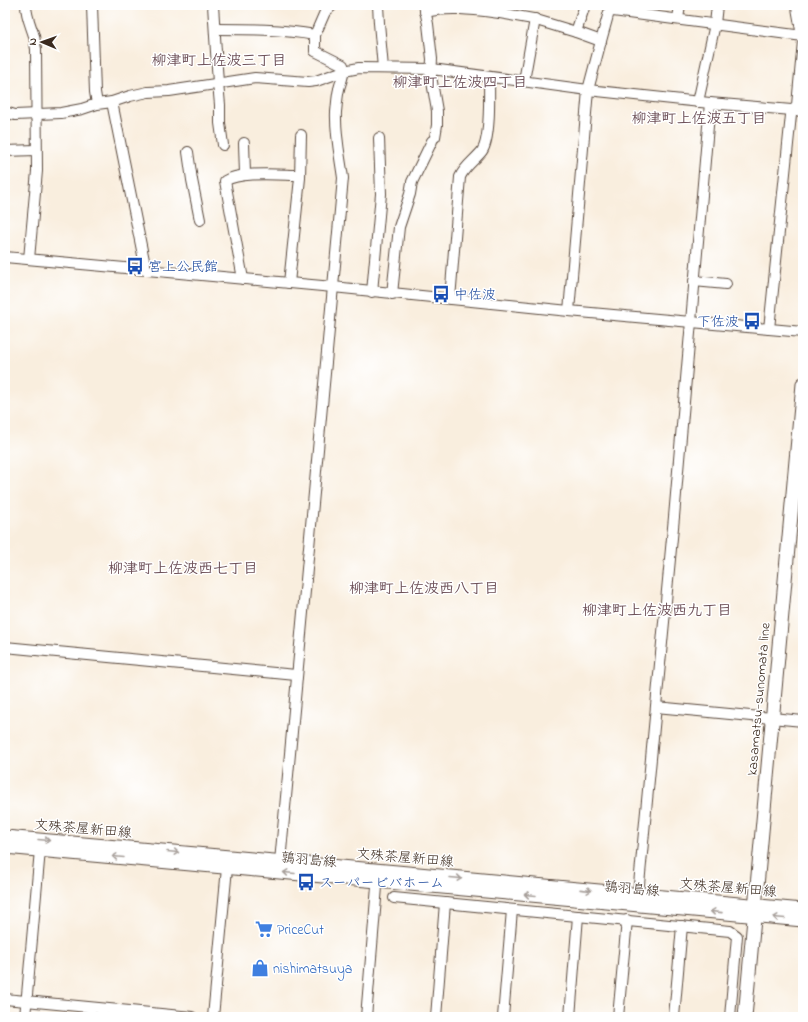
<svg xmlns="http://www.w3.org/2000/svg" width="808" height="1022" viewBox="0 0 808 1022" font-family="'Indie Flower','Klee One',sans-serif">
	<style>
		.lines { fill: none; stroke-linecap: round; stroke-linejoin: round }
		.minor-casing { stroke: #58473b; stroke-width: 12 }
		.major-casing { stroke: #58473b; stroke-width: 15 }
		.minor { stroke: #fff; stroke-width: 10 }
		.major { stroke: #fff; stroke-width: 13 }
		.oneway { stroke: #a79f9a }
		.labels { text-anchor: middle; stroke-width: 3; stroke-linejoin: round; paint-order: stroke }
		.transit-label { font-size: 14px; fill: #164399; stroke: #fff; text-anchor: start }
		.street-label { font-size: 14px; fill: #3b2a1e; stroke: #fff }
		.shop-label { font-size: 14px; fill: #366cbe; stroke: #fff; text-anchor: start }
		.neighbourhood-label { font-size: 15px; font-weight: bold; fill: #6e5159; stroke: #fff }
	</style>
	<rect width="100%" height="100%" fill="#fff"/>
	<filter id="ink" filterUnits="userSpaceOnUse"><feTurbulence type="fractalNoise" baseFrequency=".025" numOctaves="2"/><feDisplacementMap in="SourceGraphic" scale="8" xChannelSelector="R" yChannelSelector="G"/><feConvolveMatrix kernelMatrix="1 2 1 2 8 2 1 2 1" color-interpolation-filters="sRGB"/></filter>
	<filter id="wash" filterUnits="userSpaceOnUse"><feTurbulence type="fractalNoise" baseFrequency=".012" numOctaves="4" result="noise"/><feDisplacementMap in="SourceGraphic" scale="16" xChannelSelector="R" yChannelSelector="G"/><feGaussianBlur stdDeviation="0.9" result="paint"/><feColorMatrix in="noise" values="0 0 0 0 0 0 0 0 0 0 0 0 0 0 0 0 0 1.4 0 .05"/><feComposite in="paint" operator="in"/></filter>
	<g filter="url(#wash)">
		<rect width="100%" height="100%" fill="#f9eede"/>
	</g>
	<g filter="url(#ink)">
		<g class="lines">
			<g class="minor-casing">
				<g id="minor">
					<path d="M26 5C26 16 31 26 34 36 35 40 35 45 36 49L37 171 29 259"/>
					<polyline points="92,5 95,92 97,104"/>
					<polyline points="213,5 218,83 220,105 220,123 223,145"/>
					<polyline points="378,5 379,23 383,68"/>
					<polyline points="424,5 428,24 432,59 431,76 437,111 437,125 435,137"/>
					<path d="M425 12C449 6 476 10 500 13L501 5"/>
					<polyline points="500,13 533,19 576,32 601,41"/>
					<polyline points="678,19 680,5"/>
					<path d="M215 29C248 29 282 29 315 35"/>
					<polyline points="576,32 585,5"/>
					<polyline points="524,81 535,19"/>
					<polyline points="112,102 146,270"/>
					<polyline points="698,102 715,24 717,5"/>
					<polyline points="5,112 15,115 61,113 82,109 97,104 112,102 130,96 148,92 169,91 255,78 308,82 316,81 344,71 359,68 432,69 588,90 710,103 803,111"/>
					<polyline points="244,143 245,174"/>
					<polyline points="5,151 36,150"/>
					<polyline points="188,152 192,180 200,220"/>
					<polyline points="5,257 333,287 569,311 803,332"/>
					<path d="M243 279 225 181C240 171 281 175 300 175"/>
					<polyline points="694,281 726,284"/>
					<polyline points="289,283 300,178 301,135"/>
					<polyline points="372,292 381,194 379,138"/>
					<polyline points="392,294 399,227 410,194 412,182 432,141"/>
					<path d="M450 299 460 177C465 166 475 160 482 151 491 138 489 93 489 77"/>
					<polyline points="569,311 588,90 601,41 609,12 613,11 803,36"/>
					<polyline points="769,329 791,115 797,105 803,41"/>
					<polyline points="5,647 296,675"/>
					<polyline points="656,707 803,721"/>
					<path d="M280 862 343 178C340 156 335 134 336 112 337 104 337 97 339 89 341 80 345 76 343 65L315 51V35L325 12 333 5"/>
					<polyline points="638,895 674,517 710,103"/>
					<path d="M394 898C506 910 618 919 730 931L737 936 730 1017"/>
					<polyline points="5,999 192,1017"/>
					<polyline points="25,1017 40,850"/>
					<polyline points="213,1017 227,868"/>
					<polyline points="366,1017 378,875"/>
					<polyline points="436,1017 445,903"/>
					<polyline points="503,1017 512,910"/>
					<polyline points="570,1017 578,916"/>
					<polyline points="618,1017 627,920"/>
					<polyline points="674,1017 682,926"/>
				</g>
			</g>
			<g class="major-casing">
				<g id="major">
					<polyline points="798,5 803,33"/>
					<polyline points="5,837 397,872 803,910"/>
					<polyline points="5,847 803,920"/>
					<polyline points="745,1017 803,384"/>
				</g>
			</g>
			<use href="#minor" class="minor"/>
			<use href="#major" class="major"/>
		</g>
		<defs><path id="oneway-shaft" d="M-6 0H5M1.5-3L5.5 0L1.5 3" fill="none" stroke-width="1.6" stroke-linecap="round" stroke-linejoin="round"/></defs>
		<g class="oneway">
			<use href="#oneway-shaft" transform="translate(44 840) rotate(5)"/>
			<use href="#oneway-shaft" transform="translate(173 852) rotate(5)"/>
			<use href="#oneway-shaft" transform="translate(118 857) rotate(-175)"/>
			<use href="#oneway-shaft" transform="translate(289 873) rotate(-175)"/>
			<use href="#oneway-shaft" transform="translate(456 878) rotate(5)"/>
			<use href="#oneway-shaft" transform="translate(586 890) rotate(6)"/>
			<use href="#oneway-shaft" transform="translate(530 895) rotate(-175)"/>
			<use href="#oneway-shaft" transform="translate(716 912) rotate(-174)"/>
			<use href="#oneway-shaft" transform="translate(779 918) rotate(-175)"/>
		</g>
	</g>
	<defs>
		<g id="bus-bare" transform="scale(1.38)"><path d="M-5-6H5V4H4V6H2V4H-2V6H-4V4H-5ZM-3.5-4V0h7V-4ZM-3.5 1.2v1.5H-2V1.2ZM2 1.2v1.5H3.5V1.2Z" fill="#1a4fb4" stroke="#fff" stroke-width="2.5" paint-order="stroke"/></g>
		<g id="supermarket-bare" transform="scale(1.38)"><path d="M-6-5.5h2.5l.6 2H6L4.5 2H-2.5L-4.4-4H-6ZM-1.5 3.2a1.3 1.3 0 1 0 .1 0ZM3 3.2a1.3 1.3 0 1 0 .1 0Z" fill="#3f7fe0" stroke="#fff" stroke-width="2.5" paint-order="stroke"/></g>
		<g id="shop-bare" transform="scale(1.38)"><path d="M-5-2.5h2.3a2.7 3.5 0 0 1 5.4 0H5L5.5 6h-11ZM-1.5-2.5h3a1.5 2.3 0 0 0-3 0Z" fill="#3f7fe0" stroke="#fff" stroke-width="2.5" paint-order="stroke"/></g>
	</defs>
	<g fill-rule="evenodd">
		<use href="#bus-bare" x="135" y="266"/>
		<use href="#bus-bare" x="441" y="294"/>
		<use href="#bus-bare" x="752" y="321"/>
		<use href="#bus-bare" x="306" y="882"/>
		<use href="#supermarket-bare" x="264" y="929"/>
		<use href="#shop-bare" x="260" y="968"/>
	</g>
	<g class="labels">
		<g class="transit-label">
			<text x="148" y="271">宮上公民館</text>
			<text x="454" y="299">中佐波</text>
			<text x="739" y="326" text-anchor="end">下佐波</text>
			<text x="319" y="887">スーパービバホーム</text>
		</g>
		<g class="street-label">
			<text transform="translate(758 699) rotate(-85)" y="5">kasamatsu-sunomata line</text>
			<text transform="translate(83 828) rotate(5)" y="5">文殊茶屋新田線</text>
			<text transform="translate(405 857) rotate(5)" y="5">文殊茶屋新田線</text>
			<text transform="translate(309 859) rotate(5)" y="5">鶉羽島線</text>
			<text transform="translate(728 887) rotate(5)" y="5">文殊茶屋新田線</text>
			<text transform="translate(632 888) rotate(5)" y="5">鶉羽島線</text>
		</g>
		<g class="shop-label">
			<text x="277" y="934">PriceCut</text>
			<text x="273" y="973">nishimatsuya</text>
		</g>
		<g class="neighbourhood-label">
			<text x="219" y="65">柳津町上佐波三丁目</text>
			<text x="460" y="87">柳津町上佐波四丁目</text>
			<text x="699" y="123">柳津町上佐波五丁目</text>
			<text x="183" y="573">柳津町上佐波西七丁目</text>
			<text x="424" y="593">柳津町上佐波西八丁目</text>
			<text x="657" y="615">柳津町上佐波西九丁目</text>
		</g>
	</g>
	<rect width="808" height="1022" fill="none" stroke="#fff" stroke-width="20"/>
	<g transform="translate(42 42) rotate(272)" stroke="#ffffff" stroke-width="3" paint-order="stroke">
	<path d="M0-3L7 15L0 10L-7 15Z" fill="#3b2a1e"/>
	<text y="-6" font-size="11" font-weight="bold" text-anchor="middle" fill="#3b2a1e">N</text>
	</g>
</svg>
